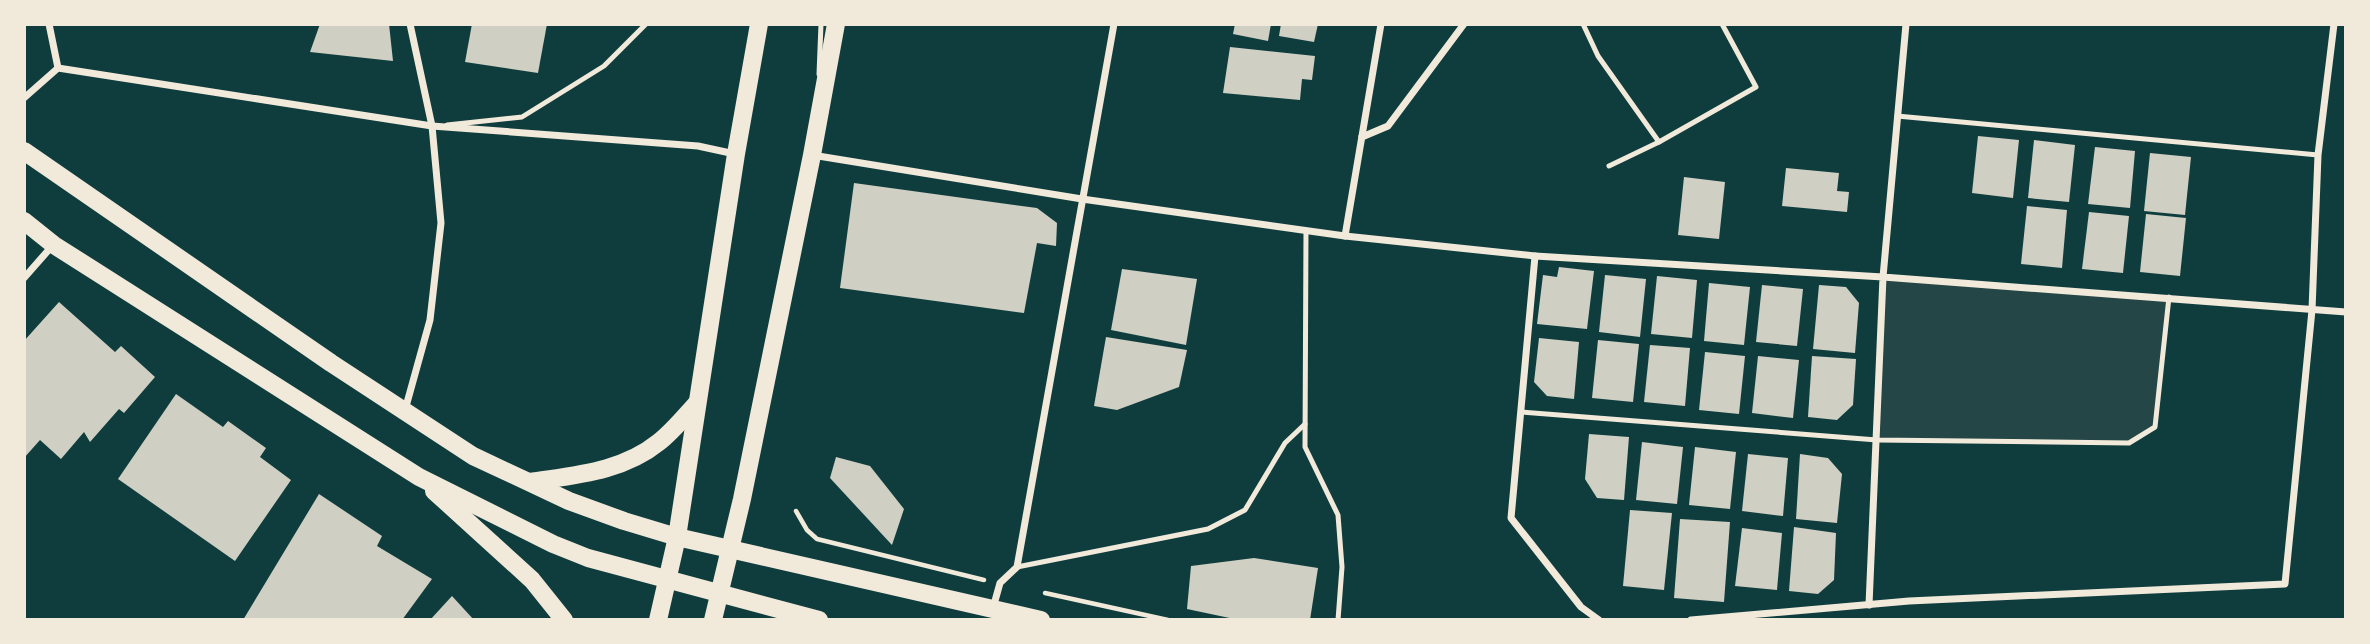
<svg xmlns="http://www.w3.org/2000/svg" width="2370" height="644" viewBox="0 0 2370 644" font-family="Commissioner,sans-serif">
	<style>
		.green { fill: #244646 }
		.building { fill: #cfcfc3 }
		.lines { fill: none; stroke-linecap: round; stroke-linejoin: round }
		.path { stroke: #f1e9da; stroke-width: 4.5 }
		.service { stroke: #f1e9da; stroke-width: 5 }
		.minor { stroke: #f1e9da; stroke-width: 7 }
		.primary { stroke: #f1e9da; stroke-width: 18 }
	</style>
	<rect width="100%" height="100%" fill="#0f3d3e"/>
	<polygon class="green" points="1883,277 2169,297 2155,427 2129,443 1877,440"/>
	<g class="building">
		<polygon points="320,24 389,24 393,61 310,52"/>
		<polygon points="472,24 547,24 538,73 465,62"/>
		<polygon points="1235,24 1271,24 1268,41 1233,34"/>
		<polygon points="1281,24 1318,24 1314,42 1279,36"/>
		<polygon points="1230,47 1315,56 1312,80 1302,79 1300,100 1223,93"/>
		<polygon points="1978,136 2019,140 2013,198 1972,193"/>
		<polygon points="2034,140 2075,145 2069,202 2028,198"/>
		<polygon points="2095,147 2135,151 2130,208 2088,204"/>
		<polygon points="2150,153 2191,157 2185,215 2144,211"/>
		<polygon points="1786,168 1839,173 1837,191 1849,192 1847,212 1782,206"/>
		<polygon points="1684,177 1725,182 1719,239 1678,235"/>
		<polygon points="854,183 1037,208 1057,223 1056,246 1037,243 1024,313 840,288"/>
		<polygon points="2027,206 2067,210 2062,268 2021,264"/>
		<polygon points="2089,212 2129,216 2123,273 2082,269"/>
		<polygon points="2146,214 2186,218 2180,276 2140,272"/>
		<polygon points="1559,267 1594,271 1587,329 1537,324 1543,275 1557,277"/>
		<polygon points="1122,269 1197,279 1186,345 1111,330"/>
		<polygon points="1605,275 1646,279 1640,337 1599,332"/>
		<polygon points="1657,276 1697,280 1692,338 1651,334"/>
		<polygon points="1709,283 1750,287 1744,345 1704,341"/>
		<polygon points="1762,285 1803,289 1797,346 1756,342"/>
		<polygon points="1819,285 1846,287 1859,303 1855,353 1813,349"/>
		<polygon points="59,302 115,352 121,346 155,377 124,413 119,409 90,442 84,432 61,459 40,440 24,458 24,341"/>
		<polygon points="1106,337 1187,350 1179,387 1117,410 1094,406"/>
		<polygon points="1539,338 1579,342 1574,399 1547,396 1534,382"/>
		<polygon points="1598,340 1639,344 1633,402 1592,398"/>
		<polygon points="1650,345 1690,348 1685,406 1644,402"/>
		<polygon points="1705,352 1745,356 1739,414 1699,410"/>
		<polygon points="1758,356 1799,360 1793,418 1752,413"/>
		<polygon points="1812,356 1856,359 1853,405 1837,420 1808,417"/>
		<polygon points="176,394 223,427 228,421 266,448 260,457 291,480 235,561 118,479"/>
		<polygon points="1589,434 1629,437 1624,500 1597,498 1585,479"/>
		<polygon points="1642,442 1683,447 1677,504 1636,500"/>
		<polygon points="1695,447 1736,452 1730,509 1689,505"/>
		<polygon points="1748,454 1788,458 1783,516 1742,511"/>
		<polygon points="1800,454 1828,458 1842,474 1837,523 1796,519"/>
		<polygon points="836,457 870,466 904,509 892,545 830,478"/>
		<polygon points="319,494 382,536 377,546 432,579 402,620 243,620"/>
		<polygon points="1630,510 1672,513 1664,590 1623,586"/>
		<polygon points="1680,519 1730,522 1724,602 1674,598"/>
		<polygon points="1794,527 1836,533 1834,580 1818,594 1789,591"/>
		<polygon points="1742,528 1782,533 1777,590 1735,586"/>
		<polygon points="1254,558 1318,568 1310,620 1239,620 1187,609 1191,566"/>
		<polygon points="452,596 474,620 430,620"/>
	</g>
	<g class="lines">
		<g class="path">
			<polyline points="796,511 807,530 817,539 984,580"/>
			<polyline points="1045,593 1168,620"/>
		</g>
		<g class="service">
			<polyline points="1583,24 1598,56 1659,142 1756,87 1722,24"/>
			<polyline points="819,74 821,24"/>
			<polyline points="1897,116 2318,155"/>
			<polyline points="447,125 522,117 604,66 646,24"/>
			<polyline points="1609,166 1659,142"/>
			<polyline points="1306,230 1305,447 1338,515 1342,567 1338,620"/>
			<polyline points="1522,412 1877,440 2129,443 2155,427 2169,297"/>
			<polyline points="1017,567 1208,529 1245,510 1285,443 1305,424"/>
		</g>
		<g class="minor">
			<polyline points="49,24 58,68"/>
			<polyline points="1906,24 1883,277 2346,312"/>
			<polyline points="24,98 58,68 432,126 698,146 735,154"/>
			<polyline points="1362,137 1388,126 1464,24"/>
			<polyline points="812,155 1082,199 1345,236 1535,256"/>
			<polyline points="1345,236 1381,24"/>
			<polyline points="24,278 53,245"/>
			<polyline points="405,410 430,320 441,223 432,126 410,24"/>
			<polyline points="993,608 1000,583 1017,567 1114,24"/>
			<polyline points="1599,620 1581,607 1511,518 1535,256 1883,277 1869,605"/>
			<polyline points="1691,620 1909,601 2285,584 2312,310 2318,155 2334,24"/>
		</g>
		<g class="primary">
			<polyline points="24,151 331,363 473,456 569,501 624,521 677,537 1041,620"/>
			<polyline points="24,221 54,245 419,477 553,544 588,558 819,620"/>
			<path d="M530 482C575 475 622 472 659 442 673 431 685 416 697 403"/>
			<polyline points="434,491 532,580 564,620"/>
			<polyline points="658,620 677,537 736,154 759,24"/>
			<polyline points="713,620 742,499 812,155 836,24"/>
		</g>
	</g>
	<rect width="2370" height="644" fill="none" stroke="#f1e9da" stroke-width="52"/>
</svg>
